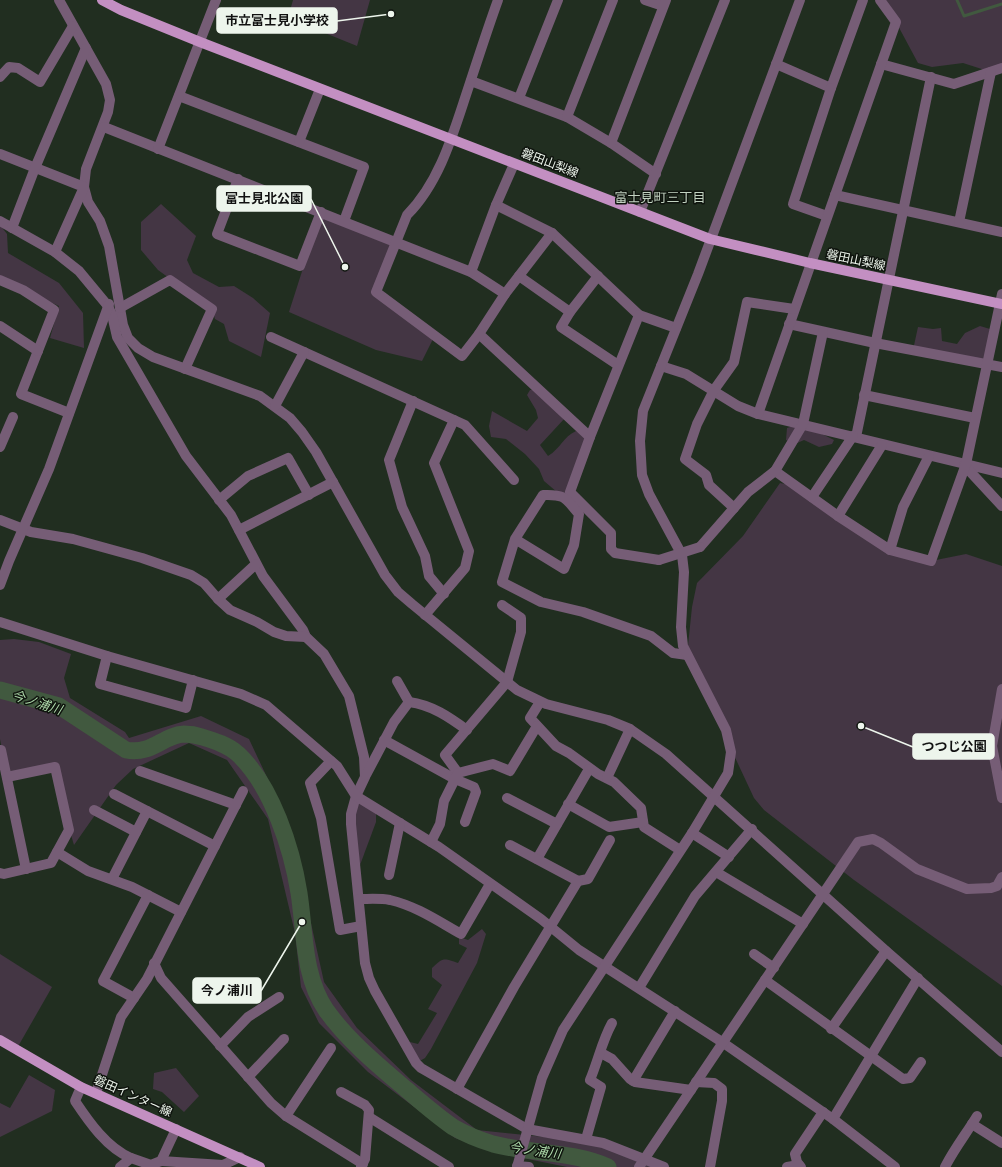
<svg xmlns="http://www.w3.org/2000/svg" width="1002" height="1167" viewBox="0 0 1002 1167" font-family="'Nunito Sans','Noto Sans JP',sans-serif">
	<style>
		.green { fill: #443644 }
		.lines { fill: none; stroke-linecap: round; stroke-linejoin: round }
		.stream { stroke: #41593f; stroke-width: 3 }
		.river { stroke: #41593f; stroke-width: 17 }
		.minor { stroke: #765d76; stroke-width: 10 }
		.major { stroke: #c38fc2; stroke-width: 10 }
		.minor-bridge { stroke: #765d76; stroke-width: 10 }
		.labels { text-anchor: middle; stroke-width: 3; stroke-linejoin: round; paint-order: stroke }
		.street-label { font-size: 12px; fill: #edf5ec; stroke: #0f140e }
		.neighbourhood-label { font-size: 13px; fill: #c2d2c1; stroke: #0f140e }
		.water-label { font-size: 13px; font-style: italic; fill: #add9aa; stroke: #0f140e }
		.leader { fill: none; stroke: #edf5ec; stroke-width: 1.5 }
		.callout-dot { fill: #edf5ec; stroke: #0f140e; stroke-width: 1.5 }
		.callout { fill: #edf5ec; stroke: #edf5ec; stroke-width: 1.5 }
		.callout-label { font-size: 13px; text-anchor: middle; font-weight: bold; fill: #111 }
	</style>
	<rect width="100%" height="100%" fill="#212e20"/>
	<g class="green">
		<polygon points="293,0 370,0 357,46 288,18"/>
		<polygon points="880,0 1002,0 1002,68 991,72 963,63 932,67 918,63 896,22"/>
		<polygon points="161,204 196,236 187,260 193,273 219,287 234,286 253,298 270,313 261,357 229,341 224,324 215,319 212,309 158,270 141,250 141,222"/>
		<polygon points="321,212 396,242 376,292 435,335 422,361 376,350 289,312"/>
		<polygon points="0,225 7,234 8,253 59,283 83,313 84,348 50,338 59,306 0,280"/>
		<polygon points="980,326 990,329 984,363 913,350 918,327 933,329 941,328 942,341 957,344 965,333"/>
		<path d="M530 390H535L565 418 540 445 548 456C561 448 563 437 576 431L589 437 564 498 544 481 539 469 525 454 506 439 491 437 489 426 492 411 527 431 538 418 536 410 527 395Z"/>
		<polygon points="796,425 814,430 834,440 832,444 819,447 804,440 795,444 786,440 787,428"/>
		<polygon points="780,483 795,486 890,550 931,561 966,554 1002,566 1002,986 854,880 764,810 754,798 687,655 692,607 697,583 743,536"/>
		<polygon points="14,639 39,642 71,654 64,678 70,698 125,732 129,738 201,716 249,739 289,824 324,982 357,1028 411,1080 477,1130 583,1141 664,1167 567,1167 498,1153 455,1138 368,1072 319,1023 301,987 295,933 268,819 227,760 189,743 133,769 116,785 74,845 51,768 7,777 0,739 0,640"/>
		<polygon points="355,800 376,808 376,822 360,865 355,866"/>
		<path d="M482 929 486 934 477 963 431 1049 425 1058 416 1063 406 1047 410 1042 418 1044 437 1013 428 1009 442 985 432 977V968C443 957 444 958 458 963L467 948 459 944V937L468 940Z"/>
		<polygon points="0,954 52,987 16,1050 0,1040"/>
		<polygon points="176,1068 199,1096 184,1112 162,1092 153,1089 154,1073"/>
		<polygon points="29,1075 55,1090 52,1111 0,1137 0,1103 10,1108"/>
	</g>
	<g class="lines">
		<polyline class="stream" points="957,0 964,16 1002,4"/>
		<path class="river" d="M0 690 59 706 126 750C152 755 163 735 184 734 190 734 196 735 202 737 215 741 228 745 238 754 272 786 292 849 299 893 305 932 303 976 326 1010 348 1041 379 1066 407 1090 421 1102 437 1116 453 1127 465 1134 480 1140 493 1144 531 1154 572 1151 608 1167"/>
		<g class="minor">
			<polyline points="59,0 106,84 110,100 108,112 86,169 84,187 88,202 100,221 109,246 123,325 128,338 138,348 153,357 260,396 290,418 302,432 316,452 385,575 398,592 412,604 517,690 546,704 608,720 630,729 666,754 886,951 1002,1052"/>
			<polyline points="645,0 663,6"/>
			<polyline points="776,64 831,88 863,0"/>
			<polyline points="881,64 954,84 1002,68"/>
			<polyline points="0,77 9,67 18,68 40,82 73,26"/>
			<polyline points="471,81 567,117 611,143 656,174"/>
			<polyline points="179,96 364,167 344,221"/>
			<polyline points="519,98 558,0"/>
			<polyline points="567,117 613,0"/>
			<polyline points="104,127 471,272 505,294"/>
			<polyline points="299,142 320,89"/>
			<polyline points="611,143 666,0"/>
			<polyline points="158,149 216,0"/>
			<polyline points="0,154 84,187 55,252"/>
			<polyline points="514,164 496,205 552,233 639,315 676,328"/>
			<polyline points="238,179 217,234 300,266 321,212"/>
			<polyline points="835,195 1002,232"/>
			<polyline points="640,212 725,0"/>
			<polyline points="827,216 793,204 831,88"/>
			<polyline points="0,221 55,252 79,271 108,306 112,315 117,337 186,456 231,515 263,576 303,630 306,637 324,654 349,696 364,757 365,777 356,796 351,814 351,824 365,963 369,978 375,991 416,1063 421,1068 527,1129 603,1143 664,1167"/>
			<polyline points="959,222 991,72"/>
			<polyline points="12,228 35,168 86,48"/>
			<polyline points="552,233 505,294 479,334 590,437"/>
			<polyline points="471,272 496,205"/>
			<polyline points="519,276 570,312 598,276"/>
			<polyline points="0,280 23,290 54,310 21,394 69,413"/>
			<polyline points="120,308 170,280 212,309 185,369"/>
			<polyline points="570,312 561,327 618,365"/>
			<polyline points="639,315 590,437 570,492 611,533 611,549 615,553 659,560"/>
			<polyline points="789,324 875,343 1002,367"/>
			<polyline points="0,326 38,351"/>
			<path d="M479 334 462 356 376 292 407 215C437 185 451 141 464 101 475 68 486 33 498 0"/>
			<polyline points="271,337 465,425 514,480"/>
			<polyline points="661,366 686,374 738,406 758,414 1002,473"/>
			<polyline points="864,395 975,418"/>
			<polyline points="413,401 389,460 402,507 425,556 429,576 444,594"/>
			<polyline points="275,406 304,352"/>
			<polyline points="758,414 896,22 880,0"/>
			<polyline points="856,437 931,77"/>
			<polyline points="0,447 13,417"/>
			<polyline points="964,465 1002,506"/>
			<polyline points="775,471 838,516 890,550 931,561 966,464 1002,294"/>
			<polyline points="812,497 853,436"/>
			<polyline points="219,500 248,476 288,458 309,495"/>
			<polyline points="734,508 709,485 706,475 685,459 697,424 714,390 734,362 747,302 794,309"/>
			<polyline points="838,516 882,445"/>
			<polyline points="0,520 31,532 73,539 142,558 191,575 204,583 218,599 256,564"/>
			<polyline points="239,530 333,482"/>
			<path d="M515 539 564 569 574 545 579 514C565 498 565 494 543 495L515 539 502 582 541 602 583 612 651 636 673 653 687 655"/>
			<polyline points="700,547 748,492 775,471 803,424 823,332"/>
			<polyline points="890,550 903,507 929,456"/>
			<polyline points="0,585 9,561 49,469 109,304"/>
			<polyline points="218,599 230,610 257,622 274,632 286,636 306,637"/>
			<polyline points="425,615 465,568 469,551 434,463 454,420"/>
			<polyline points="0,622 107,656 241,694 266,705 337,766 356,796 439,847 541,919 579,950 722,1042 833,1119 895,1167"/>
			<polyline points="107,656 100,684 186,708 193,680"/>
			<polyline points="397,681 409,702"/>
			<polyline points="1002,689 992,746 1002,798"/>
			<polyline points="540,702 530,718 556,746 569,753 598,774 614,782 641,808 644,827 680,850"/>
			<polyline points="384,740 455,779 474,787 476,792 465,822"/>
			<polyline points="1,750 26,869"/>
			<polyline points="331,761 310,783 321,818 340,930 361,926"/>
			<polyline points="140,771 236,805"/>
			<polyline points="458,773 445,755 507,682 521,632 521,618 502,605"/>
			<path d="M366 775 394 722 409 702C432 705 449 717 467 730"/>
			<polyline points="607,778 630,729"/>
			<polyline points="114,794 215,846"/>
			<polyline points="507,798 557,824"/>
			<polyline points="568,804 609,827 643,822"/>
			<polyline points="94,810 136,832"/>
			<polyline points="692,833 729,857"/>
			<polyline points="431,842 440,824 444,801 458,773 493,764 510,771 537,726"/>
			<polyline points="57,852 88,871 132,887 181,912"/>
			<polyline points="537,859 589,769"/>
			<polyline points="716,872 803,924"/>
			<polyline points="0,873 4,874 51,863 69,830 55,767 7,777"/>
			<polyline points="389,875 400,823"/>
			<polyline points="112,879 147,811"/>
			<polyline points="578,881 588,879 610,840"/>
			<path d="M359 899C369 899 380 898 390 900 416 906 438 921 461 934L490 884"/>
			<polyline points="754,954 774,968"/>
			<polyline points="154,963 161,978 271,1103 286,1116 363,1164"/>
			<polyline points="765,980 903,1079 910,1078 921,1062"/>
			<polyline points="639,988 695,896 752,829"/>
			<polyline points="134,998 103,981 148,895"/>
			<polyline points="831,1029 886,951"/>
			<polyline points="220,1046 248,1017 279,997"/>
			<polyline points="601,1053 612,1059 630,1079 635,1082 691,1090"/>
			<polyline points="248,1077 284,1039"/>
			<polyline points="633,1081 675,1011"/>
			<polyline points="696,1082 714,1083 722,1089 722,1101 710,1167"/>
			<path d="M81 1087 75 1101C89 1122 107 1148 131 1158"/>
			<polyline points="457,1089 514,987 578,881 510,845"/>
			<polyline points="341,1092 365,1105 369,1110 365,1159 361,1167"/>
			<polyline points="96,1093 121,1017 147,979 243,791"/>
			<polyline points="286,1116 331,1048"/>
			<polyline points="369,1117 449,1167"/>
			<polyline points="833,1119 918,978"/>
			<polyline points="972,1124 1002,1143"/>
			<path d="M586 1139 601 1087 590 1080C598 1061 602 1041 612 1023"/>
			<polyline points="161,1161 223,1165 240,1157"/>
			<polyline points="517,1166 529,1167"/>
			<polyline points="120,1167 131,1158 151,1165 161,1161 176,1129"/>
			<polyline points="517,1167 542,1078 563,1030 692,833 728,773 731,752 726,730 683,646 681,627 684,572 682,555 649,494 642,475 640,441 643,411 698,274 800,0"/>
			<polyline points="639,1167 858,842 873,839 881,843 917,869 967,889 991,888 997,886 1002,877"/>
			<polyline points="787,1167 799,1165"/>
			<polyline points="801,1167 797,1162 795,1154 823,1112"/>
			<path d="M945 1167C954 1149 966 1134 977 1116"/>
		</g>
		<g class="major">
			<polyline points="102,0 121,10 200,42 710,239 810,263 1002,304"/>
			<polyline points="0,1040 81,1087 260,1167"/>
		</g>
		<polyline class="minor-bridge" points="659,560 700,547"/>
	</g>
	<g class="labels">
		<g class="street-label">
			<text transform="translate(550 163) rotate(21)" y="4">磐田山梨線</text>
			<text transform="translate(856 260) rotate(12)" y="4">磐田山梨線</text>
			<text transform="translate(133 1096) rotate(24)" y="4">磐田インター線</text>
		</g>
		<g class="neighbourhood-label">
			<text x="660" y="202">富士見町三丁目</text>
		</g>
		<g class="water-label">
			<text transform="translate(37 702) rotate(18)" y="5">今ノ浦川</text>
			<text transform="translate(535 1150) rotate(8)" y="5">今ノ浦川</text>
		</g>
	</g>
	<path class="leader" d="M391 14L337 21M345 267L311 199M861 726L913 747M302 922L261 991"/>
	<g class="callout-dot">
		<circle cx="391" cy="14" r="4"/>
		<circle cx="345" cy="267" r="4"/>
		<circle cx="861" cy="726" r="4"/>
		<circle cx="302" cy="922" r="4"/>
	</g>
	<g class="callout">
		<rect x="217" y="8" width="120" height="25" rx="4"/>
		<rect x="217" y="186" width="94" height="25" rx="4"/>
		<rect x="913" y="734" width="81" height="25" rx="4"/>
		<rect x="193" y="978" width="68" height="25" rx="4"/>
	</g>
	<g class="callout-label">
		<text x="277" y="25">市立富士見小学校</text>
		<text x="264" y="203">富士見北公園</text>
		<text x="954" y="751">つつじ公園</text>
		<text x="227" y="995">今ノ浦川</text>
	</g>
</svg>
